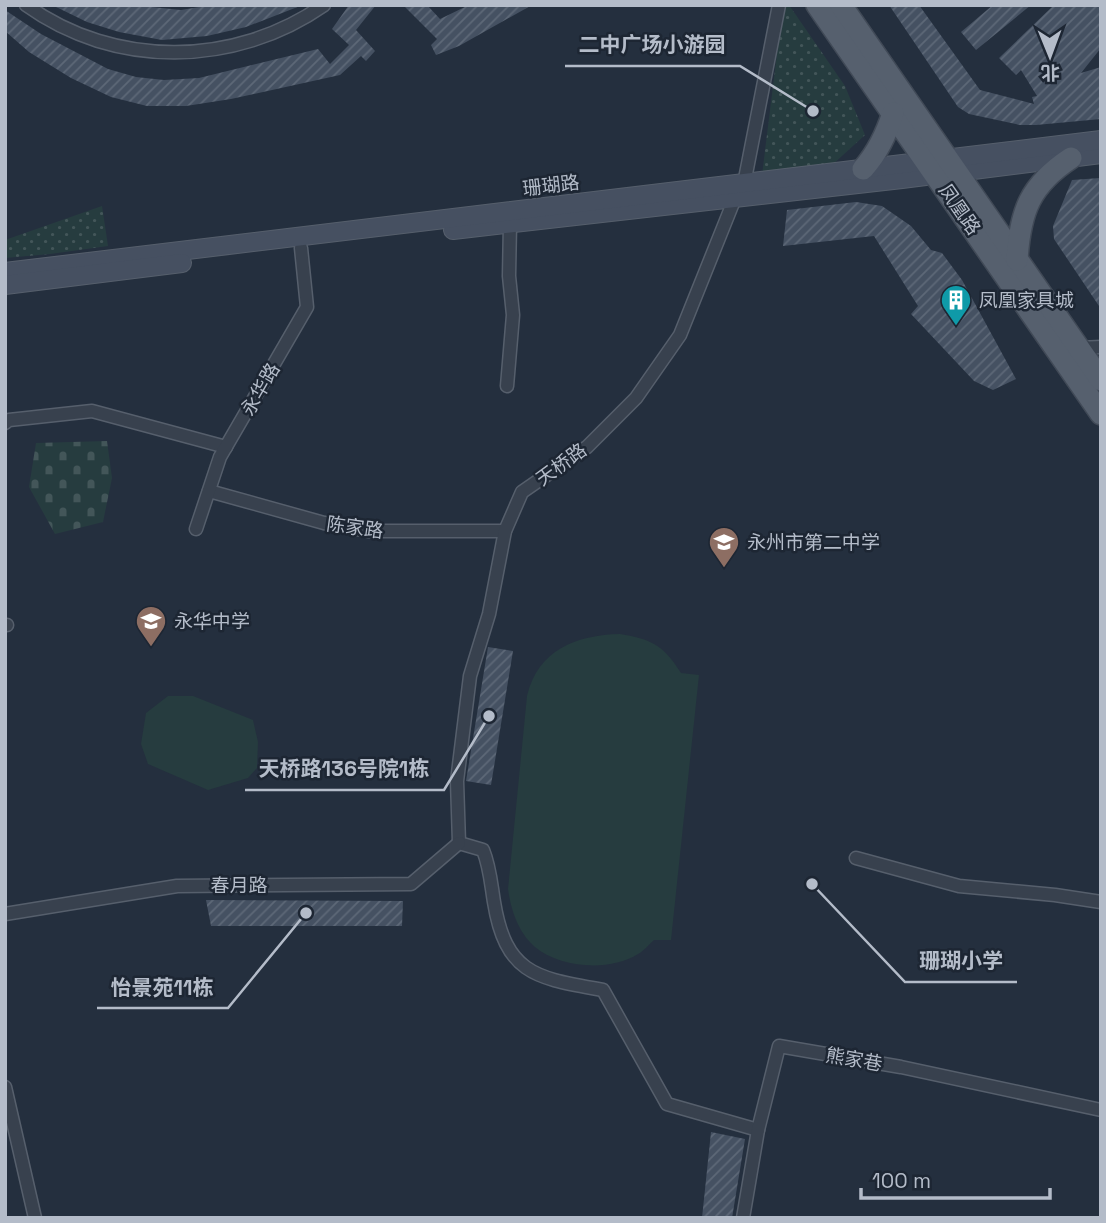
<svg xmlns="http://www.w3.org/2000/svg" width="1106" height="1223" viewBox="0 0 1106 1223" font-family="'Space Grotesk','Noto Sans SC',sans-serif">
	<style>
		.grass { fill: url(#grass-dots) }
		.cemetery { fill: url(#cemetery-stones) }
		.pitch { fill: #263c3f }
		.building { fill: url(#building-hatch) }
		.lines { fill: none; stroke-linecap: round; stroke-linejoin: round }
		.minor-casing { stroke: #565f6c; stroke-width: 15 }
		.secondary-casing { stroke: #565f6c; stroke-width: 20 }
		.primary-casing { stroke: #414a57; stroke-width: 24 }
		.minor { stroke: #38414e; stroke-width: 12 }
		.secondary { stroke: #465061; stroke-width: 18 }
		.primary { stroke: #56606e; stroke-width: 21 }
		.labels { text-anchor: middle; stroke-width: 5; stroke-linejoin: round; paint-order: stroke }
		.street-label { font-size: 19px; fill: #b4bcc9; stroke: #1d2633 }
		.poi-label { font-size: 19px; fill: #b4bcc9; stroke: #1d2633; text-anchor: start }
		.leader { fill: none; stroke: #b4bcc9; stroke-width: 2.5 }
		.callout-dot { fill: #b4bcc9; stroke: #1d2633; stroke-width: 2.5 }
		.callout-label { font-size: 21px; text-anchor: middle; font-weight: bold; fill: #b4bcc9; stroke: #1d2633; stroke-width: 5; stroke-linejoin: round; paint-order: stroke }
	</style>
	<defs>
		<pattern id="grass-dots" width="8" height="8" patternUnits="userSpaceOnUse" patternTransform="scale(1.75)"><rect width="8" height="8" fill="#263c3f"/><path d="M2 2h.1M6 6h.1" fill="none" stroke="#435659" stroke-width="1.8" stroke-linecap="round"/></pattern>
		<pattern id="cemetery-stones" width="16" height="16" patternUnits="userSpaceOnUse" patternTransform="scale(1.75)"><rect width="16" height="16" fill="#263c3f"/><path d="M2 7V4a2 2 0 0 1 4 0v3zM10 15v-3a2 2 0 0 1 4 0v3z" fill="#435659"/></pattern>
		<pattern id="building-hatch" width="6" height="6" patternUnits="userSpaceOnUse" patternTransform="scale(1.75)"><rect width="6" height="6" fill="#455162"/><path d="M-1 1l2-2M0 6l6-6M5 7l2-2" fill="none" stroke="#5d6877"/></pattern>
	</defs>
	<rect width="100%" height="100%" fill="#242f3e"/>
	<g class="grass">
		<polygon points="783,5 789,5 845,86 865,135 831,166 762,175"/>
		<polygon points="102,206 108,246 50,254 5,258 5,240"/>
	</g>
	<polygon class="cemetery" points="107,441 112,478 103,522 55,534 29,487 36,443"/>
	<g class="pitch">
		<path d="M620 634C652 639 664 646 681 673L699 675 671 940H654C649 944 644 951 638 954 610 972 560 968 535 947 518 932 511 910 508 889L527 696C538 650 576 635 620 634Z"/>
		<polygon points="168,696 193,696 253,720 258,742 257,768 248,778 208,790 148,764 141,744 146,713"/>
	</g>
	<g class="building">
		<polygon points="52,5 133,5 181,10 211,5 300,6 246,27 207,36 162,40 119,32 87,22"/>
		<polygon points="349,5 376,5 356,30 375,51 366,61 361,56 340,75 231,99 186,106 147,106 111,97 71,78 29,52 5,31 5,10 41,34 108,69 136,77 164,80 199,78 318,49 330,64 349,45 332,29"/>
		<polygon points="403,5 427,5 440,19 469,5 532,5 459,46 436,55 431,45 437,39"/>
		<polygon points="889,5 919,5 980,90 1034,104 1032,97 1037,96 1021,70 1016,75 999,58 1054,5 1101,5 1101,48 1081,73 1101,67 1101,119 1036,125 1020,125 969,114 958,107"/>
		<polygon points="993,5 1031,5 976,50 961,32"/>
		<polygon points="1100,178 1101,196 1101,309 1054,239 1053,226 1072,180"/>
		<polygon points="856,202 882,206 911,226 931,250 942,253 962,280 1016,379 993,390 974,381 911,314 918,306 874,236 783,246 787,210"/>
		<polygon points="488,647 513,651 491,785 466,781"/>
		<polygon points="206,900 403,901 402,926 211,926"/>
		<polygon points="711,1132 745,1139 732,1218 702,1218"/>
	</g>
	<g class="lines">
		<g class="minor-casing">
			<g id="minor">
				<path d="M26 5C115 69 235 67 324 5"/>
				<polyline points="744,184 779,5"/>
				<polyline points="1079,348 1101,347"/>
				<polyline points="507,386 513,315 509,276 510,224"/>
				<polyline points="5,423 9,420 92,411 226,447"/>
				<polyline points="209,491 324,523 369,531 505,531"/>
				<polyline points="196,529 220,457 307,307 301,248"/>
				<polyline points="5,625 7,625"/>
				<polyline points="459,843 457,781 470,676 489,614 505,531 522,492 587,447 636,398 680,335 735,198"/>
				<path d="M459 843 483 850C490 867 491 884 494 902 506 976 538 978 603 990L667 1104 758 1130"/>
				<polyline points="856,858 959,886 1055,895 1101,902"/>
				<polyline points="5,914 177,886 411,884 459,843"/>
				<polyline points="5,1087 35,1218"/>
				<polyline points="743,1218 758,1130 779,1046 901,1067 1101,1110"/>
			</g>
		</g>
		<g class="secondary-casing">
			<g id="secondary">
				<polyline points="453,230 902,179 1101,154"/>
				<polyline points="5,272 1101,140"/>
				<polyline points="5,285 182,263"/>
			</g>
		</g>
		<g class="primary-casing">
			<g id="primary">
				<polyline points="817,5 1101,414"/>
				<polyline points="841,5 1101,380"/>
				<path d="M863 169C878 152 886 135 893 113"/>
				<path d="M1017 260C1020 211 1030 185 1071 158"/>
			</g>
		</g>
		<use href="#minor" class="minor"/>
		<use href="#secondary" class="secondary"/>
		<use href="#primary" class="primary"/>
	</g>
	<defs>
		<g id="building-pin" transform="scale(1.575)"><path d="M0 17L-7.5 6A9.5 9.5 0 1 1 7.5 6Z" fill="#0f9aa8" stroke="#1d2633"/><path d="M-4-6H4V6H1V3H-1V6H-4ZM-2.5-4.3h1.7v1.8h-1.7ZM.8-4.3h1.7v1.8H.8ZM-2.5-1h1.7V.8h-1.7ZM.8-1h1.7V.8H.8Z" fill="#fff"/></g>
		<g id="school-pin" transform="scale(1.575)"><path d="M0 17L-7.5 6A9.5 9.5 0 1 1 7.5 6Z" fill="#8d6e63" stroke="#1d2633"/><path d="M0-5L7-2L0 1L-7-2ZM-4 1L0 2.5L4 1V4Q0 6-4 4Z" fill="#fff"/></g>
	</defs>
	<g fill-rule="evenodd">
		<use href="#building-pin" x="956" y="300"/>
		<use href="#school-pin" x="724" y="542"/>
		<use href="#school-pin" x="151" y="621"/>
	</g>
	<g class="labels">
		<g class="street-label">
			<text transform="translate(551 185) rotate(-7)" y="7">珊瑚路</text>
			<text transform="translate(960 209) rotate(55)" y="7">凤凰路</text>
			<text transform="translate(260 389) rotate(-60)" y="7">永华路</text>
			<text transform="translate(561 464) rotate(-36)" y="7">天桥路</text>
			<text transform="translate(355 527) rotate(8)" y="7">陈家路</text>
			<text x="239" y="892">春月路</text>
			<text transform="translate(854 1059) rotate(10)" y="7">熊家巷</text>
		</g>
		<g class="poi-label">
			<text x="979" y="307">凤凰家具城</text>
			<text x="747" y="549">永州市第二中学</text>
			<text x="174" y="628">永华中学</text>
		</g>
	</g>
	<path class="leader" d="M813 111L740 66H565M489 716L444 790H245M812 884L905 982H1017M306 913L228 1008H97"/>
	<g class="callout-dot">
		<circle cx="813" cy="111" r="7"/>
		<circle cx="489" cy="716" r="7"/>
		<circle cx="812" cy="884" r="7"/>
		<circle cx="306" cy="913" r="7"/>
	</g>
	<g class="callout-label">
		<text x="652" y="52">二中广场小游园</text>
		<text x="344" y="776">天桥路136号院1栋</text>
		<text x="961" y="968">珊瑚小学</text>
		<text x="162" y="995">怡景苑11栋</text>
	</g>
	<rect width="1106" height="1223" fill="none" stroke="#b4bcc9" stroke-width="14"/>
	<g transform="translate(1050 56) rotate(179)" stroke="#1d2633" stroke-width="5" paint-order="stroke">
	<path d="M0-5L12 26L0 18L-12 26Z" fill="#b4bcc9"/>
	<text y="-10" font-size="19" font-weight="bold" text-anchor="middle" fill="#b4bcc9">北</text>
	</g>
	<path d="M861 1188v10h189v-10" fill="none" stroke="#b4bcc9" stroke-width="3.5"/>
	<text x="872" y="1188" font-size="21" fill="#b4bcc9" stroke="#1d2633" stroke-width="5" paint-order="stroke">100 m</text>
</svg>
